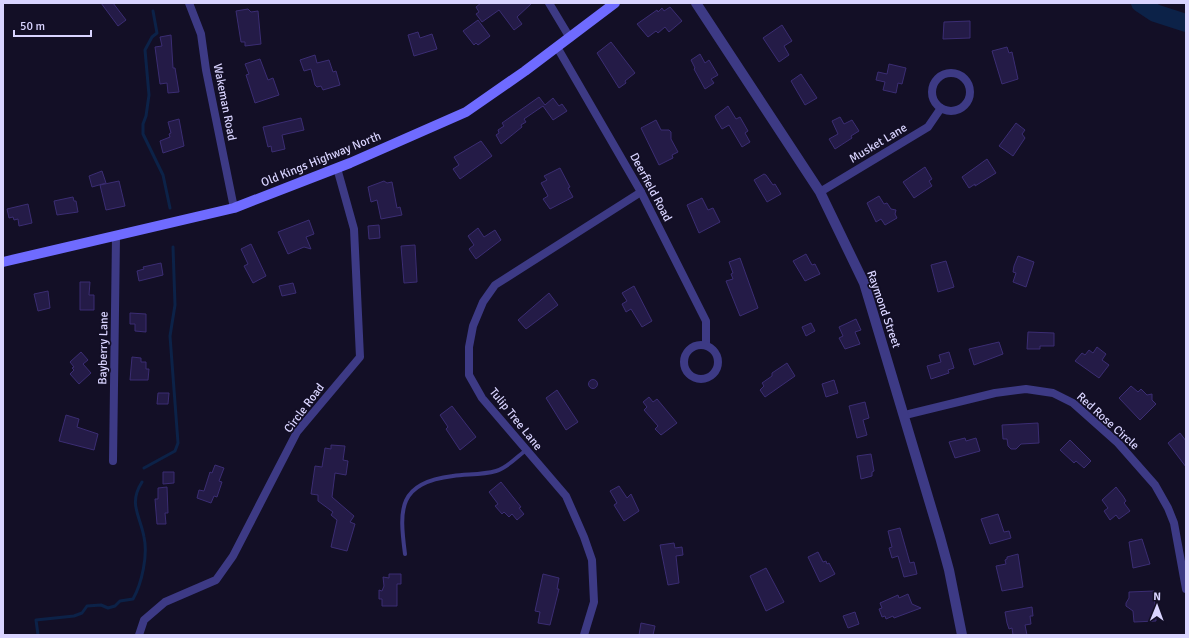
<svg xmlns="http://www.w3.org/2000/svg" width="1189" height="638" viewBox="0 0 1189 638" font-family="Signika,sans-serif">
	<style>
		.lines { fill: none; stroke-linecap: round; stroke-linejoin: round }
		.stream { stroke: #0c2248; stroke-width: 3 }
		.river { stroke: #0c2248; stroke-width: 18 }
		.building { fill: #241b47; stroke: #3b2d73 }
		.service { stroke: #3d3a85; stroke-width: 4 }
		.minor { stroke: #3d3a85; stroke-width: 8 }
		.tertiary { stroke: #3d3a85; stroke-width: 10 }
		.secondary { stroke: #6f6bff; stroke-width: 10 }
		.labels { text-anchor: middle; stroke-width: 3.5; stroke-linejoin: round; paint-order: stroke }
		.street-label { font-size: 12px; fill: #d9d4ff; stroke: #130f26 }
	</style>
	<rect width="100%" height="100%" fill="#130f26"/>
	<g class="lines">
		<g class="stream">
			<polyline points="153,11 157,33 152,37 145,50 149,95 146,116 143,124 143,134 163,175 170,208"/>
			<polyline points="144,468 175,451 178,443 170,336 175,305 173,247"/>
			<path d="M38 635 36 620 74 616 82 613 87 606 101 605 108 608 115 606 120 601 133 599C142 583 148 555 144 537 140 515 128 504 142 482"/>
		</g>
		<polyline class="river" points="1140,3 1155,13 1186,23"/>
	</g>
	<g class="building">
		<polygon points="101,3 113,3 126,20 118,26"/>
		<polygon points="481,3 532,3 517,17 522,24 514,30 499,10 482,22 476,14 479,12 476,7"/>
		<polygon points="670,7 682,21 669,32 665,27 658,33 656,31 648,37 637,24 657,10 658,12 662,8 664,11"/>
		<polygon points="248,9 251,12 258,11 261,44 245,46 245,42 241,42 236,11"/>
		<polygon points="478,20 490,36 478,45 476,43 474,45 463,31"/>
		<polygon points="970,21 970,38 943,39 944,22"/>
		<polygon points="782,25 792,41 784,46 789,55 779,62 763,38"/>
		<polygon points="418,32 420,38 432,34 437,49 414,56 408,35"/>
		<polygon points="171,35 173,68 175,68 179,92 168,93 167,83 160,84 155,47 162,46 160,37"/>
		<polygon points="611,42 635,73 625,81 626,83 619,88 597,53"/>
		<polygon points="1007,47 1009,53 1012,52 1018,79 1002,84 992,51"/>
		<polygon points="700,54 705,63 709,60 718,75 711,79 714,83 705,89 694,69 695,68 691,60"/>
		<polygon points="315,55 317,63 329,60 333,72 336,71 340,85 323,90 321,86 317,87 315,85 311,69 304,71 300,60"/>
		<polygon points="260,59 268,80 273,78 279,95 255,103 246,75 249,74 245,64"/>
		<polygon points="889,64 906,68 902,84 898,83 896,93 883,90 885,82 876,80 878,72 887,74"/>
		<polygon points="801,74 817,98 805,105 791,81"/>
		<polygon points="539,97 545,105 553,98 559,106 562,104 567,111 553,120 543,106 524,119 526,122 521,125 522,127 501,144 496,135 499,133 498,130 504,126 502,123"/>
		<polygon points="728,106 736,119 740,117 748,131 745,133 750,142 742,147 729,125 722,129 716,119 715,116"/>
		<polygon points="840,117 844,124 852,120 859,131 851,136 852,138 835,149 829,139 838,134 832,121"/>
		<polygon points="301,118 304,130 282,135 285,149 272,152 271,146 268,147 263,127"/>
		<polygon points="179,119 184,146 163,153 160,141 170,137 169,134 171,133 168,122"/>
		<polygon points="656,120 661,130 669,130 671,132 671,139 678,152 672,155 673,158 659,165 641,128"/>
		<polygon points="1016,123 1025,130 1022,134 1025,138 1013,156 999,146"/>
		<polygon points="481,141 492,156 460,179 453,169 459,165 454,157"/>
		<polygon points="987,159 996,173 975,186 975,184 969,188 962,177"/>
		<polygon points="925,167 932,179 929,181 932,186 914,198 903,182"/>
		<polygon points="560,168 570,187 568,188 573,197 550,209 543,199 548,196 541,183 547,180 544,176"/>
		<polygon points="102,171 106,183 92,187 89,176"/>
		<polygon points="764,174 766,175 773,185 775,184 781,194 767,202 754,180"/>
		<polygon points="119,181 125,206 106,210 100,185"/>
		<polygon points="384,181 387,183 392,182 397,208 400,207 402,215 381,219 377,200 371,202 368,187"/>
		<polygon points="879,196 884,204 887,203 891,209 896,210 895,214 897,218 885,225 881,219 876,222 867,203"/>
		<polygon points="73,197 74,201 76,201 78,212 57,215 54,201"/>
		<polygon points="702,198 708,210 713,208 720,222 699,233 687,205"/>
		<polygon points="28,204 32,223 19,226 18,219 14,220 13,217 9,218 7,209"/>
		<polygon points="309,220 314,234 306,237 311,249 304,247 288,254 278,232"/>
		<polygon points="379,225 380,238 369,239 368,226"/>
		<polygon points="478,228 484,237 495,230 501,240 476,259 469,249 474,245 468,236"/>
		<polygon points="251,244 266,276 253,283 244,266 248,264 241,249"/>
		<polygon points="415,245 417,282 404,283 401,246"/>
		<polygon points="806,254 812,265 815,264 820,274 805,281 793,261"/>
		<polygon points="1018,256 1034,262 1026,287 1013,282 1016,273 1013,272 1014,266"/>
		<polygon points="740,258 758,308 740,316 726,281 733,279 731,274 733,273 729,262"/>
		<polygon points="946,261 954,287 938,292 931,265"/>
		<polygon points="161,263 163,275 139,281 137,271 144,269 143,267"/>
		<polygon points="80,282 90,282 89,295 94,295 94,310 80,310"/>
		<polygon points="293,283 296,293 282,296 279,286"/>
		<polygon points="634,286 652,321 642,327 631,309 626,312 622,304 627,301 622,293"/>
		<polygon points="48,291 50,308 38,311 34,294"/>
		<polygon points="549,293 558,305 526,329 518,320"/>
		<polygon points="130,313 146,314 146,332 135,331 135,324 130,324"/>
		<polygon points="856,319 861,330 855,332 860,344 845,349 839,338 843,336 839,327"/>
		<polygon points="811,323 815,331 806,336 802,327"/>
		<polygon points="1028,332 1054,333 1054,346 1040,346 1040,349 1027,349"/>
		<polygon points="999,342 1003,354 974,365 969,349"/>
		<polygon points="1097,347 1106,354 1102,360 1109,365 1099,378 1075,361 1082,353 1085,355 1089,350 1093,353"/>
		<polygon points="81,352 88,360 83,364 91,373 79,384 70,374 74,370 72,368 74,367 70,362"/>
		<polygon points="949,352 954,368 948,370 949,373 931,379 927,366 941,362 939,355"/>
		<polygon points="132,357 141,358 141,362 146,362 146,369 149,369 148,380 130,380"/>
		<polygon points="787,363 795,376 765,397 760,390 764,386 762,383 772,376 772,373"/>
		<circle cx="593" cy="384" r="4.5"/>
		<polygon points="834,380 838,393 826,397 822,384"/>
		<polygon points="1131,386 1138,392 1141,389 1147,395 1152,394 1152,400 1156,404 1140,420 1119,398"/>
		<polygon points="557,390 578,422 566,430 546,398"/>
		<polygon points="158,393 169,393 168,404 157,404"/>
		<polygon points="649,397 653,402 657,399 677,423 661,435 655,429 658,426 644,410 647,407 643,402"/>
		<polygon points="865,402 869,418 863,420 867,435 857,438 849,406"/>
		<polygon points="452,406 476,437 460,450 446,429 448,427 440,415"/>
		<polygon points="66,415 79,419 77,427 98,434 94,450 59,441"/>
		<polygon points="1038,423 1039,443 1021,444 1016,449 1011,449 1008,446 1007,439 1003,439 1002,425"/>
		<polygon points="1180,433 1186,441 1186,467 1168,443"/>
		<polygon points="965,438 966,441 976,438 980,451 955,458 949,442"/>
		<polygon points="1070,440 1091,461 1084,468 1076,461 1074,463 1060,450"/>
		<polygon points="331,445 345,446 343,460 348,461 346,475 335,473 332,497 354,516 350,522 355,524 347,551 331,547 337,520 331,515 333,512 318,501 318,495 311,494 315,466 322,467 325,448 331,449"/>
		<polygon points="871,454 874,471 872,472 872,476 861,479 857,456"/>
		<polygon points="215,465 224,468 219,481 222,482 217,497 214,496 211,503 197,498 199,490 204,491 210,472 212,473"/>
		<polygon points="163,472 174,472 174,483 163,484"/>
		<polygon points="501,482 521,507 519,508 524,514 517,520 512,514 509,517 504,512 502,514 495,506 498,504 489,492"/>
		<polygon points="619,486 627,498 631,494 639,511 624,521 614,505 617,503 610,491"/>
		<polygon points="167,487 168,513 165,513 166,524 157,524 155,499 158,499 158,488"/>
		<polygon points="1116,487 1123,496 1126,501 1124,503 1130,511 1119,519 1116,515 1110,520 1104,511 1108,508 1102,500"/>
		<polygon points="998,514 1004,532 1009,531 1011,538 990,544 981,519"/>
		<polygon points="900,528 910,563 914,562 917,574 904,577 898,556 892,558 889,548 892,547 888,531"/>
		<polygon points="1142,539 1150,564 1133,568 1129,542"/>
		<polygon points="674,543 675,548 682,547 683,555 676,556 679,583 668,585 660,545"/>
		<polygon points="818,552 823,562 826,561 827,564 829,563 835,574 820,582 808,557"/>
		<polygon points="1018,554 1023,587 1002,591 996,566 1006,564 1005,560 1007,559 1007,557"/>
		<polygon points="766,568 784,602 766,611 750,576"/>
		<polygon points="389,574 401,574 401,584 397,584 397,606 382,606 382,599 379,599 379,590 382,591 384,586 383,577 389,578"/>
		<polygon points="543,574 559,578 557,589 559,589 550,625 538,623 540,612 535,611"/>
		<polygon points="1154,591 1156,621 1134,622 1133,611 1126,606 1126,603 1129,598 1129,592"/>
		<polygon points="908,594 912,604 921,608 894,618 893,616 886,619 885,616 882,617 879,609 882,608 880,603 898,595 899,598"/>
		<polygon points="1032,607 1033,616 1030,616 1031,624 1025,625 1027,635 1013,635 1012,628 1009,629 1007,623 1005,612"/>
		<polygon points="855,612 859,624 848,628 843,616"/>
		<polygon points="641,623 655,626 653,635 639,635"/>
	</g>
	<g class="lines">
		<path class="service" d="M405 554C399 508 398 483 453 476 467 474 482 475 496 471 507 468 517 457 526 450"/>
		<g class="minor">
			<polyline points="189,3 201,34 206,70 234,208"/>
			<polyline points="549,3 570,38"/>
			<polyline points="557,47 641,192 706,321 706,345"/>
			<circle cx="951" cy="92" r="19"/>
			<polyline points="820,192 928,127 941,108"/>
			<circle cx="701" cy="362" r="17"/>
			<polyline points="905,415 995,393 1026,389 1053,393 1073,403 1118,443 1155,485 1168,508 1174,523 1186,589"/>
			<polyline points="113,461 116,236"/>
			<polyline points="139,635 144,620 165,602 216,580 233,556 297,432 360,357 354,229 337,168"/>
			<polyline points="584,635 594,602 592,560 584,537 566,496 482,398 469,375 469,347 473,326 483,302 495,285 641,192"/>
		</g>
		<polyline class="tertiary" points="696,3 820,192 864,283 940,537 949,570 962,635"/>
		<polyline class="secondary" points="3,262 234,208 350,163 466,112 525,71 615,3"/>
	</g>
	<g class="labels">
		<g class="street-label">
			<text transform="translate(225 102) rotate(79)" y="4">Wakeman Road</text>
			<text transform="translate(878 143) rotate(-31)" y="4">Musket Lane</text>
			<text transform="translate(321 159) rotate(-22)" y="4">Old Kings Highway North</text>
			<text transform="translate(651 187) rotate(62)" y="4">Deerfield Road</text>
			<text transform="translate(884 309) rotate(71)" y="4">Raymond Street</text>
			<text transform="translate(103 348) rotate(-89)" y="4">Bayberry Lane</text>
			<text transform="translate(304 408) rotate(-53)" y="4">Circle Road</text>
			<text transform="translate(516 419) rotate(51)" y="4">Tulip Tree Lane</text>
			<text transform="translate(1108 421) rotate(42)" y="4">Red Rose Circle</text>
		</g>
	</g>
	<rect width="1189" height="638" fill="none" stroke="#d9d4ff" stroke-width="8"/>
	<g transform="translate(1157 606) rotate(1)" stroke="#130f26" stroke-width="3" paint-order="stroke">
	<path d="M0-3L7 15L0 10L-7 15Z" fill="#d9d4ff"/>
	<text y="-6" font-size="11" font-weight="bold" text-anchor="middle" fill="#d9d4ff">N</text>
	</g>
	<path d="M14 30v6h77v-6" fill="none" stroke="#d9d4ff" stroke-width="2"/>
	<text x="20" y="30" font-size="12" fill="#d9d4ff" stroke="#130f26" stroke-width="3" paint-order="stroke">50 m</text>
</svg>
